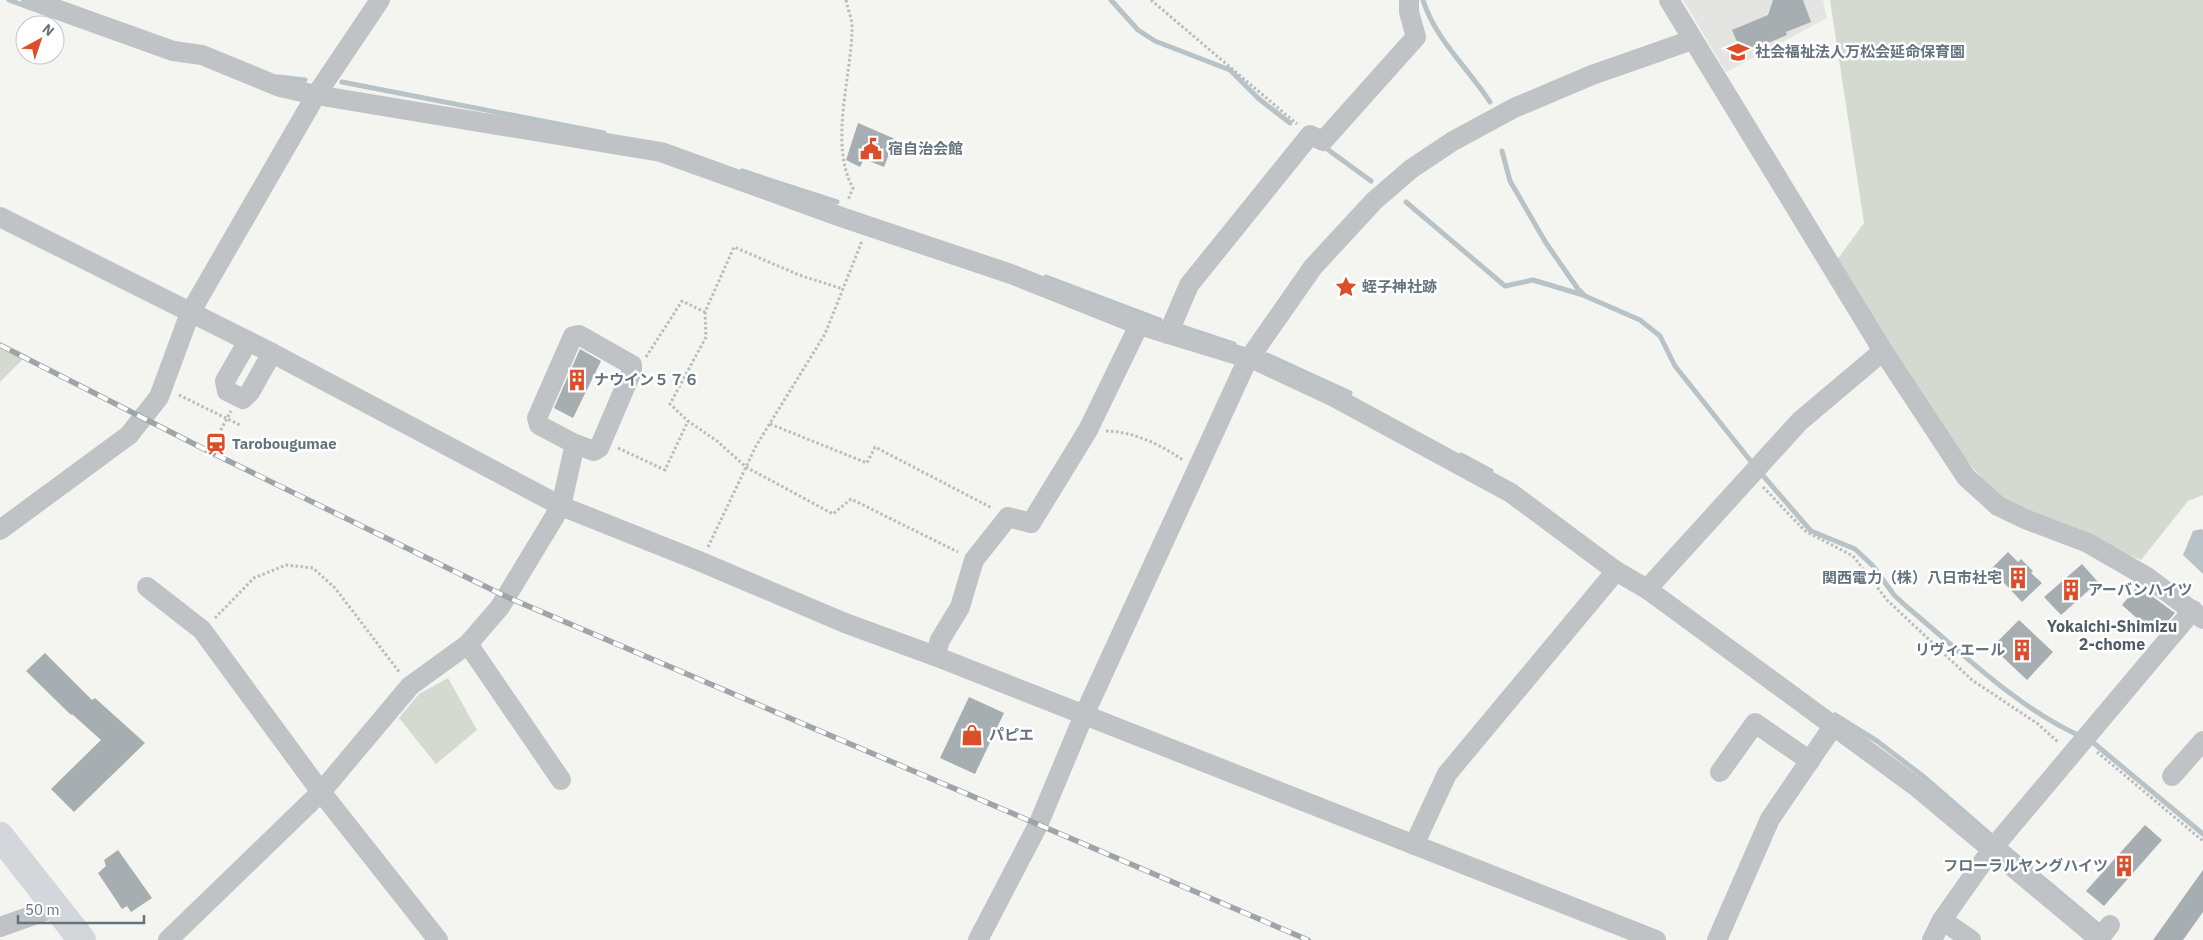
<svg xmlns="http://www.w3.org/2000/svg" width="2203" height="940" viewBox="0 0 2203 940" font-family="'IBM Plex Sans','Noto Sans JP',sans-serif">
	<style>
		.built { fill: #e4e5e3 }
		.green { fill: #d5dad1 }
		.water { fill: #b8c3c7 }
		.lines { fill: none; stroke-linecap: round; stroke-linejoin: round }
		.stream { stroke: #b8c3c7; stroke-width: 5 }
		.building { fill: #a6aeb2 }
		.path { stroke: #b9bbbd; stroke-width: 3; stroke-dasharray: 2.5 2.5; stroke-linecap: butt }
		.minor { stroke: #bfc3c6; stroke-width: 20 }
		.highway { stroke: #d3d7db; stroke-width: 28 }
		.rail-casing { stroke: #9ea5a9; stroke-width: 5.5 }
		.rail { stroke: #fff; stroke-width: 4; stroke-dasharray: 11; stroke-linecap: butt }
		.labels { text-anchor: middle; stroke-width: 5; stroke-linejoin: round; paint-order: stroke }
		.poi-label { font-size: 15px; font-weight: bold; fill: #64747f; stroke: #fff; text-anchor: start }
		.neighbourhood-label { font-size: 16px; font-weight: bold; fill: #515d65; stroke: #fff }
	</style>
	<rect width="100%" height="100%" fill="#f4f4f0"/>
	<polygon class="built" points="1683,0 1823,0 1827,18 1726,72"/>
	<g class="green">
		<polygon points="1830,0 2203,0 2203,495 2188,501 2141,560 2004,503 1951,443 1837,260 1864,223"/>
		<polygon points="0,343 27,355 0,382"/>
		<polygon points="448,678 477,730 436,764 399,718 419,694"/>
	</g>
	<polygon class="water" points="2201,529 2203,530 2203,574 2183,555 2193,531"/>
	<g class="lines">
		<g class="stream">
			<polyline points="9,0 28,7"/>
			<polyline points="1111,0 1138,30 1155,41 1230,70 1259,99 1290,123"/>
			<path d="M1423 0C1435 39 1468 68 1490 102"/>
			<polyline points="278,77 305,80"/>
			<polyline points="342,82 604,133"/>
			<polyline points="1323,146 1371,181"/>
			<polyline points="1502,151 1510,181 1546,243 1578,289 1585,296 1640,320 1660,336 1675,366 1753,464"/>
			<polyline points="742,171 837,202"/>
			<polyline points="1406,202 1505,286 1533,280 1583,295"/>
			<polyline points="1046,277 1160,320"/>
			<polyline points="1183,327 1234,344"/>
			<polyline points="1267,355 1350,393"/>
			<polyline points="1461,455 1491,471"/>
			<path d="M1759 471 1811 531 1855 549 1873 566 1894 595 1907 607C1960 651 2016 707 2080 736"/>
			<polyline points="1835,715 1877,741 1924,777 1994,838"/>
			<polyline points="2090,740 2203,834"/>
			<polyline points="2001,843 2102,928"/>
		</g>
	</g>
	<g class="building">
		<polygon points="1773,0 1803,0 1811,22 1786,32 1787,35 1742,54 1732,30 1768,15"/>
		<polygon points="858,123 895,139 884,167 864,159 860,167 846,160"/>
		<polygon points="580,349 601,361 573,418 554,408"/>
		<polygon points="2008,552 2018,562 2021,559 2033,571 2031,573 2042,583 2022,602 1991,569"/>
		<polygon points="2082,564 2098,582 2061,615 2044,597"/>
		<polygon points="2138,586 2175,613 2156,635 2122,605"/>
		<polygon points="2019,620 2053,652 2027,680 1992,647"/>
		<polygon points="45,653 92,700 95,698 145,743 74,812 51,789 101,740 72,714 71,715 26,671"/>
		<polygon points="969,697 1004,713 975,774 940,758"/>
		<polygon points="2145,825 2162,840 2104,906 2086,891"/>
		<polygon points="118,850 152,898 131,912 127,906 122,909 98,873 106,866 104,860"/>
		<polygon points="2203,870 2203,912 2183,940 2153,940"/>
	</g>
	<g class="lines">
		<g class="path">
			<path d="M846 0C848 10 853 21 852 30 851 78 829 145 853 188L848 200"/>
			<polyline points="1151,0 1297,124"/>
			<polyline points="705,312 706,337 670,404 688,421 717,441 746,467 833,514 851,499 958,552"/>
			<polyline points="646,357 682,301 705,312 734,247 799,275 843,289"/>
			<polyline points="179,395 242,426"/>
			<polyline points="770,424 867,463 875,447 992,508"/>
			<path d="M1106 431C1135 432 1159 444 1183 460"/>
			<polyline points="216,439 231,411"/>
			<polyline points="618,448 665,470 688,421"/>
			<polyline points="1763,487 1805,531 1853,556 1887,600 1972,680 2038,724 2058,742"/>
			<polyline points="708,547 756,446 825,334 862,241"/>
			<polyline points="215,618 254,578 286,565 313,568 335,588 400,673"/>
			<polyline points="2097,752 2203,841"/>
		</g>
		<g class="minor">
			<polyline points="31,0 173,51 202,55 280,87 316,95 661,152 841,217 1011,274 1139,325 1257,361 1334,397 1511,493 1616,571 1647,589 1918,788 2100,940"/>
			<polyline points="1669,0 1883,351 1966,477 1998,506 2025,519 2088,543 2147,577 2203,619"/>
			<polyline points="0,217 272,353 561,506 699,561 845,623 935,656 1656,940"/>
			<polyline points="1168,334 1189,285 1310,135 1323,141 1416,37 1409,12 1409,0"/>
			<polyline points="248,341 225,381 227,391 243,399 250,392 272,353"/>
			<polyline points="0,530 129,435 159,397 190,313 316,95 380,0"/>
			<polyline points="147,587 202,630 321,792 438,940"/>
			<polyline points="1647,589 1800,421 1883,351"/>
			<polyline points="468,644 561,780"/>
			<polyline points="935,656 940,640 960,607 974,560 1008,517 1031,523 1088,430 1139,325"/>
			<polyline points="1720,772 1755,723 1810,761"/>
			<polyline points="2172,776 2203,741"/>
			<polyline points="1414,845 1447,774 1616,571"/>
			<polyline points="1942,920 1971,940"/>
			<polyline points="0,927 56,907"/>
			<polyline points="2099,939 2110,925"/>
			<polyline points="168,940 321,792 410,686 468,644 500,607 561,506 575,444 539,425 537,418 573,336 579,335 632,365 632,371 599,448 594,451 575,444"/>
			<polyline points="978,940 1038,825 1084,715 1246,363 1313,267 1374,201 1411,169 1453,141 1514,108 1592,75 1692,40"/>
			<polyline points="1717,940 1770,819 1834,725"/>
			<polyline points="1932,940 1942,920 1992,849 2193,610"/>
		</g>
		<polyline class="highway" points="0,836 82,940"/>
		<g class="rail-casing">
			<polyline id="rail" points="0,345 206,450 507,597 1308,940"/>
		</g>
		<use href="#rail" class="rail"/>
	</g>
	<defs>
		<g id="school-bare" transform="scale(1.725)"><path d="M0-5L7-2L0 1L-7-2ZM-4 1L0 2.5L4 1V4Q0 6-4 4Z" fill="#db4e29" stroke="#fff" stroke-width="2.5" paint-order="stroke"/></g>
		<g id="civic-bare" transform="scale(1.725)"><path d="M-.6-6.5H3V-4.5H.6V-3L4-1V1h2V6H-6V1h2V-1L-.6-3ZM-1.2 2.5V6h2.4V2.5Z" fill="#db4e29" stroke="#fff" stroke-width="2.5" paint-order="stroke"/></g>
		<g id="sight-bare" transform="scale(1.725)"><path d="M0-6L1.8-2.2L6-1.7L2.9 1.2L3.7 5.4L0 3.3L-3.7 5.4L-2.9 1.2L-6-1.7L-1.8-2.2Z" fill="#db4e29" stroke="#fff" stroke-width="2.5" paint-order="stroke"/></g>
		<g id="building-bare" transform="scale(1.725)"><path d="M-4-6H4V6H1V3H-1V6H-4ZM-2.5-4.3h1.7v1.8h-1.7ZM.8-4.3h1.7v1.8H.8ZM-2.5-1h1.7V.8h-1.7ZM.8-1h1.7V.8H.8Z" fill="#db4e29" stroke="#fff" stroke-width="2.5" paint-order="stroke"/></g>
		<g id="station-bare" transform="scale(1.725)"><path d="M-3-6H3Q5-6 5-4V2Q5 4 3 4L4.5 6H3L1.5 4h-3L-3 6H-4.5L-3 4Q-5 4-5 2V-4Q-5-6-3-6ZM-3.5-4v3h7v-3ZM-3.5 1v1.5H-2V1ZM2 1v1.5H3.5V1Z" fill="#db4e29" stroke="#fff" stroke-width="2.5" paint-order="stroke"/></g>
		<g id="shop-bare" transform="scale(1.725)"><path d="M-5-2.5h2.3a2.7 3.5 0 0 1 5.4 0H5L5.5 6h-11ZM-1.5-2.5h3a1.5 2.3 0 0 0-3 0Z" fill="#db4e29" stroke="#fff" stroke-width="2.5" paint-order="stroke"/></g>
	</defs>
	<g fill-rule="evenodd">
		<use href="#school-bare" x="1738" y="52"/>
		<use href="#civic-bare" x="871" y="149"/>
		<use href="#sight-bare" x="1346" y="287"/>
		<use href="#building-bare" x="577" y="380"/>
		<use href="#station-bare" x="216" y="444"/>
		<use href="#building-bare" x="2018" y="578"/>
		<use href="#building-bare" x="2071" y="590"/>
		<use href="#building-bare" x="2022" y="650"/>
		<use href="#shop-bare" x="972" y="735"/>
		<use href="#building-bare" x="2124" y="866"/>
	</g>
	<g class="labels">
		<g class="poi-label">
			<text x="1755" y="57">社会福祉法人万松会延命保育園</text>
			<text x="888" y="154">宿自治会館</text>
			<text x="1362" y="292">蛭子神社跡</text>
			<text x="594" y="385">ナウイン５７６</text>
			<text x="232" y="449">Tarobougumae</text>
			<text x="2002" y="583" text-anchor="end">関西電力（株）八日市社宅</text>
			<text x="2088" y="595">アーバンハイツ</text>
			<text x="2005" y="655" text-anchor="end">リヴィエール</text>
			<text x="989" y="740">パピエ</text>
			<text x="2108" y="871" text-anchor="end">フローラルヤングハイツ</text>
		</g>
		<g class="neighbourhood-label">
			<text x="2112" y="632">Yokaichi-Shimizu<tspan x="2112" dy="18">2-chome</tspan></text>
		</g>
	</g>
	<g transform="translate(40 40) rotate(40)"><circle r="24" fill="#ffffff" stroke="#c1c7cc"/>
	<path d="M0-4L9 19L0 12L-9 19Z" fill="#db4e29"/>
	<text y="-8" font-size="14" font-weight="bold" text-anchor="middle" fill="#64747f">N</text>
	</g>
	<path d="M18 915v8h126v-8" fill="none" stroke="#64747f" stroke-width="2.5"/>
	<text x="25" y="915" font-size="15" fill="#64747f" stroke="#ffffff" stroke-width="4" paint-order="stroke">50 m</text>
</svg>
